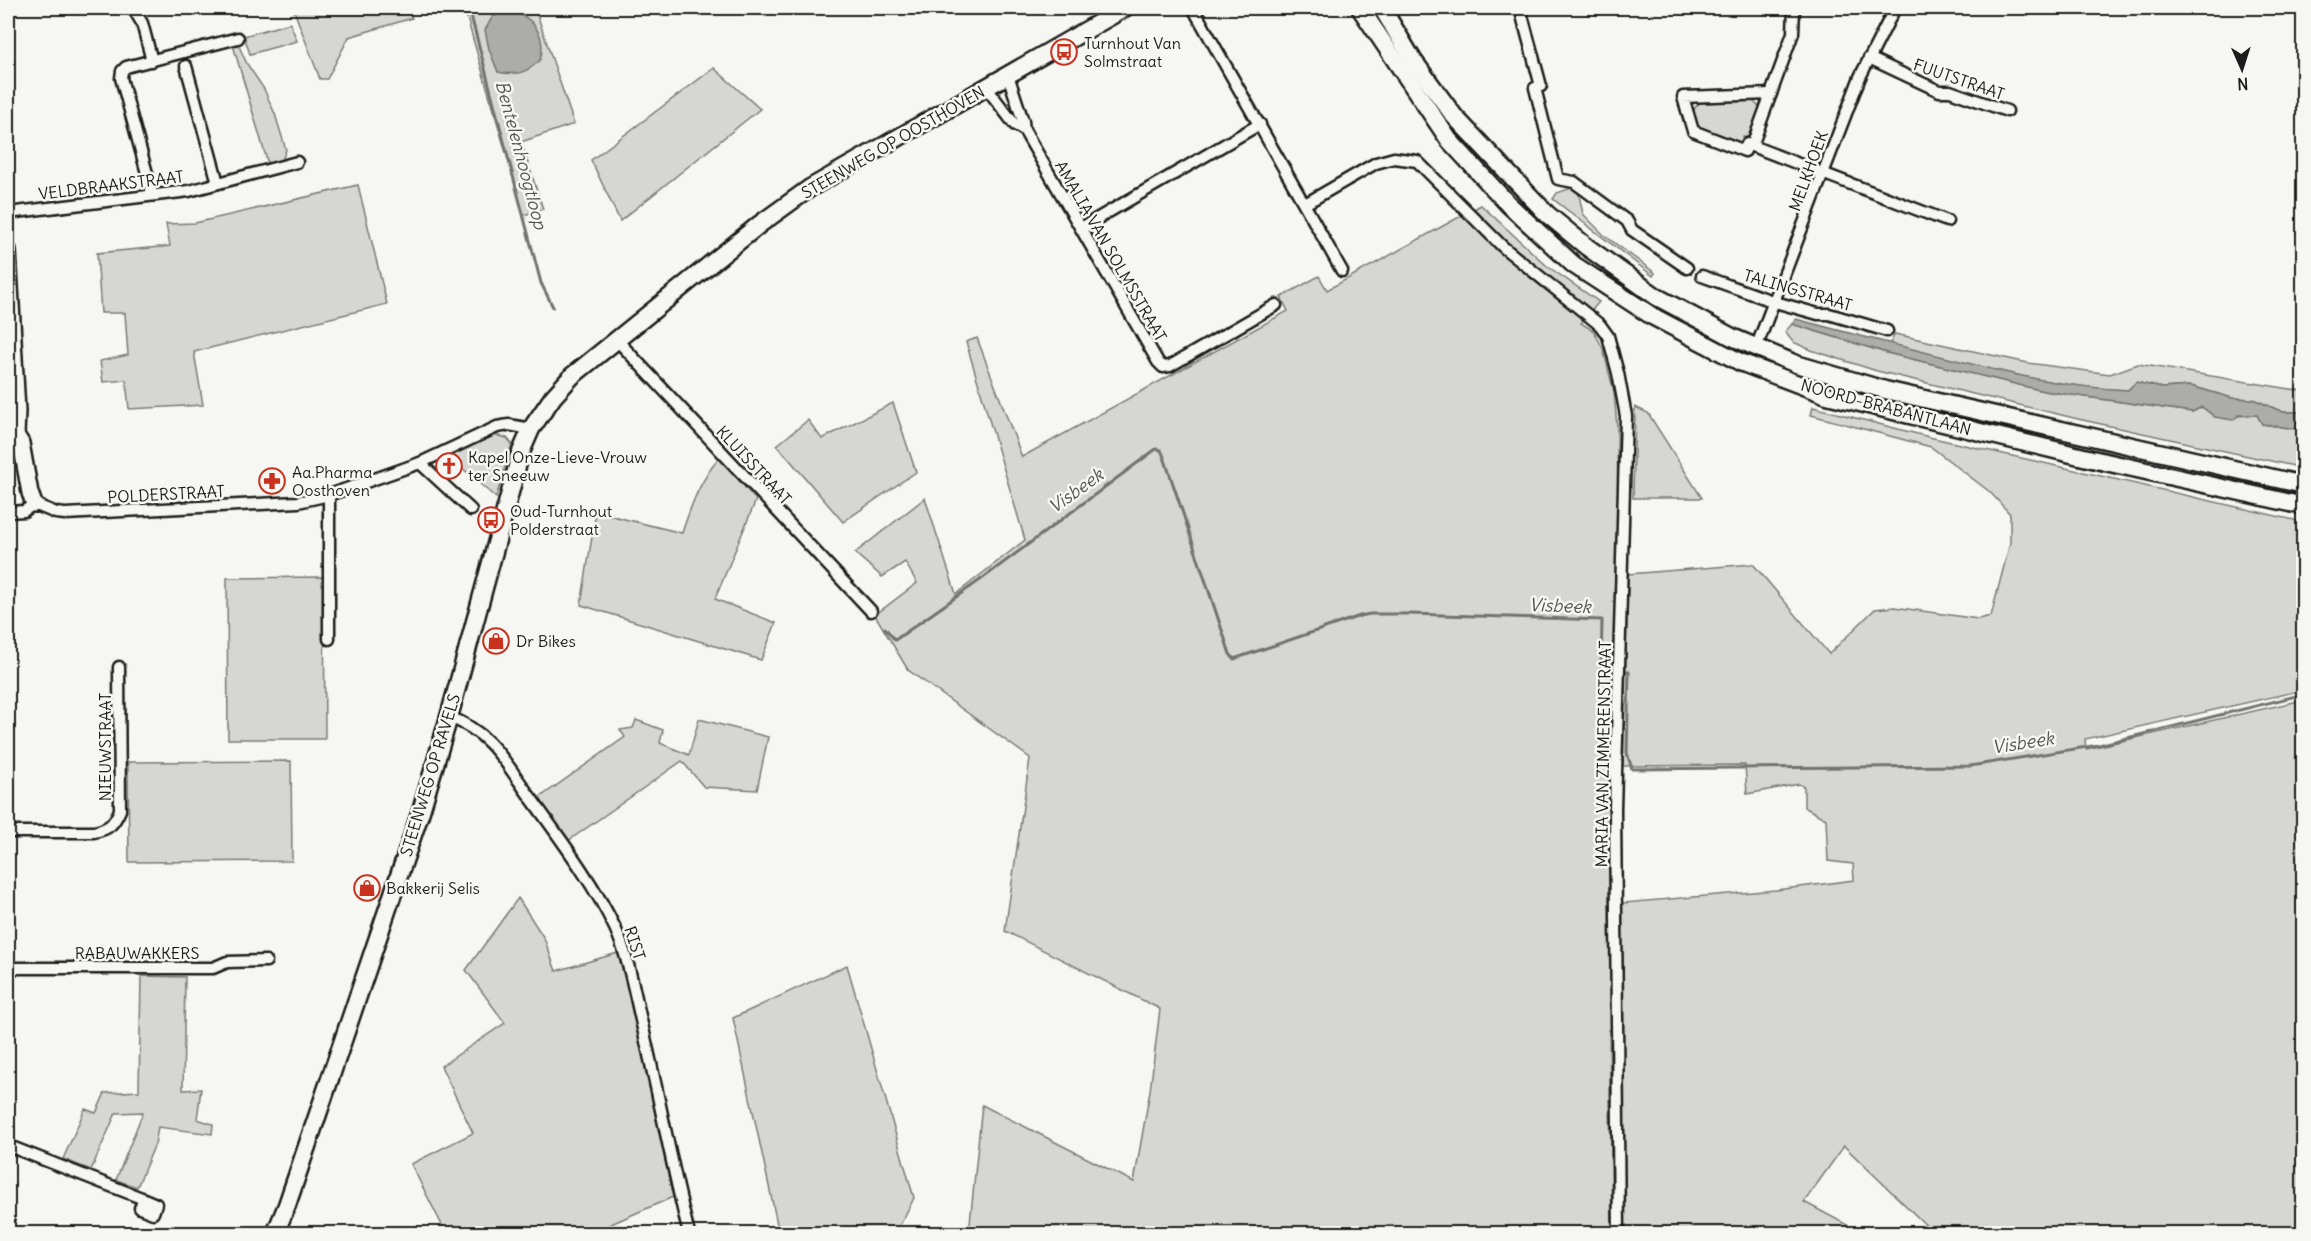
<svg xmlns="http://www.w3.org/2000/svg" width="2311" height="1241" viewBox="0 0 2311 1241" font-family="Delius,sans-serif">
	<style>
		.green { fill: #d6d6d2; stroke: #797977; stroke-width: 1.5 }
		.water { fill: #acaca9; stroke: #727271; stroke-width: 1.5 }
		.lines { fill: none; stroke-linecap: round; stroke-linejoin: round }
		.stream { stroke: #727271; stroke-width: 3 }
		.street-casing { stroke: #1c1c1c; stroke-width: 15 }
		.secondary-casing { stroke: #1c1c1c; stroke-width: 20 }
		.primary-casing { stroke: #1c1c1c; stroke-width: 21 }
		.street { stroke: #f6f6f2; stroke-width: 10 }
		.secondary { stroke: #f6f6f2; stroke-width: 15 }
		.primary { stroke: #f6f6f2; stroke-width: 16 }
		.labels { text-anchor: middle; stroke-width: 5; stroke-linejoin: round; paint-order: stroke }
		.poi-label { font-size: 16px; fill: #1c1c1c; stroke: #f6f6f2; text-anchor: start }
		.street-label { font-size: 16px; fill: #1c1c1c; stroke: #f6f6f2 }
		.water-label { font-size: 18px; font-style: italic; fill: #565654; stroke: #f6f6f2 }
	</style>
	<rect width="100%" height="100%" fill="#f6f6f2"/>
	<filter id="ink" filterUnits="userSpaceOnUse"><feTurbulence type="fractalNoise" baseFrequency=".0167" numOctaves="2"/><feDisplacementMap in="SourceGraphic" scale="12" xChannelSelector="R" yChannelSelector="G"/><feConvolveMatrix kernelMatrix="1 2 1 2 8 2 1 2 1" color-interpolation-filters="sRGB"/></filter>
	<g filter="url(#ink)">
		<g class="green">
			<polygon points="293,8 407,8 412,18 349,37 327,79 320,79"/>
			<polygon points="464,8 535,8 574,124 521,142 543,209 524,215"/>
			<polygon points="290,23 297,41 250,54 244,36"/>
			<polygon points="238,44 247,64 264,89 275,114 286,150 282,160 268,164 233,45"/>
			<polygon points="714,68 760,109 620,221 591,160"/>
			<path d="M1751 99 1759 107 1760 111 1750 137 1743 136 1740 145 1697 129C1692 114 1690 108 1704 100Z"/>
			<polygon points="358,185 387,304 194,352 203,405 129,409 126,380 103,382 100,361 128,355 125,313 101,313 97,253 170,246 166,224 195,223"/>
			<polygon points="1577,186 1583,214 1604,235 1655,273 1653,276 1553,199 1557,193"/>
			<polygon points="1481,205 1547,266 1599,302 1581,323 1594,331 1603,349 1614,392 1617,427 1618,508 1609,760 1612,904 1776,890 1854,880 1853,864 1828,861 1826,819 1804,807 1804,787 1799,784 1747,794 1745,765 1623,766 1628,574 1753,564 1829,654 1875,609 1894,607 1978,619 1991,616 2010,543 2010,514 1990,492 1931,447 1811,415 1813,407 1929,437 2303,522 2303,690 2085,739 2086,749 2303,700 2303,1233 1934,1233 1844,1146 1804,1202 1849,1226 1844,1233 1624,1233 1623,1027 1609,1030 1612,1233 969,1233 982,1105 1134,1182 1150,1091 1160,1009 1005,931 1030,758 908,670 875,615 917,583 905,562 882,577 855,553 925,498 956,594 1025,540 966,342 977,338 1022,457 1288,311 1281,297 1319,276 1327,290"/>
			<polygon points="1792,324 1887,353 2044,391 2192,412 2202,407 2215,417 2257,415 2262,424 2303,430 2303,468 2078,419 1877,371 1811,350 1793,342 1785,332"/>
			<path d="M1895 334 2028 363 2110 374 2138 364 2303 391V412H2283L2253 399 2232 398 2191 386 2162 388 2136 382 2128 390C2047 387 1968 363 1889 345Z"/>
			<polygon points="893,403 916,472 843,522 777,445 808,420 822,439"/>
			<polygon points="1635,407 1648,413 1702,498 1633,498"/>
			<polygon points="494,435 507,438 512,444 496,498 460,466 452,452"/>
			<path d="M719 458 756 500 715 599 776 623 761 660 581 605 596 512 682 533C691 505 700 481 719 458Z"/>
			<polygon points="324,577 325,739 228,739 227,578"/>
			<polygon points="699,719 768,737 757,790 704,787 682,761 568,841 539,798 625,737 620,730 633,728 636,720 663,730 660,743 689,755"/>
			<polygon points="291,761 292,861 129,862 128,762"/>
			<polygon points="518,898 544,938 556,971 618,953 629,992 673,1197 602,1228 603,1233 446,1233 411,1164 473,1133 441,1066 505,1023 466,970"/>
			<polygon points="847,965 914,1198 896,1233 779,1233 733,1018"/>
			<polygon points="141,976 185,977 183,1090 201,1089 197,1119 213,1124 212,1134 158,1127 155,1144 137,1187 116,1180 143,1112 116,1113 91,1170 63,1159 85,1109 96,1113 105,1093 139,1091"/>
		</g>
		<g class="water">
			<path d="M509 12C533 14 547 37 540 60 527 73 516 76 498 72L489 49 485 30 493 16Z"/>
			<path d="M1796 319C1848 333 1900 346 1952 359 2009 374 2068 388 2128 390L2136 382 2162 388 2191 386 2232 398 2253 399 2283 412H2303V430L2262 424 2257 415H2239L2233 420 2215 417 2202 407 2192 412 2044 391 1887 353 1792 324Z"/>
		</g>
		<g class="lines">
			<g class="stream">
				<polyline points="469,8 541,283 553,307"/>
				<polyline points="885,628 895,640 983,578 1156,449 1161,450 1164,457 1230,654 1234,659 1360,616 1370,614 1410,614 1602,620 1601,669 1616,670"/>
				<polyline points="1623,671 1629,671 1627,753 1632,769 1970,766 2099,745 2304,694"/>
			</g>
			<g class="street-casing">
				<g id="street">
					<polyline points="133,8 142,23 152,61"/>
					<polyline points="1193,8 1342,271"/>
					<polyline points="1520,8 1541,86 1535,88 1558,179 1574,182 1627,221 1632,230 1687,268"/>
					<polyline points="1869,58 1939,91 1950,91 2007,111"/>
					<polyline points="186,66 218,183"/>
					<polyline points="1008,75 1023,121 1024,130 1158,362 1163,367 1170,366 1276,305"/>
					<polyline points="986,87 1015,125 1024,130"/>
					<polyline points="1752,146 1947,221"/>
					<polyline points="1752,146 1747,144 1745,151 1693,131 1683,97 1771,94"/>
					<polyline points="1752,146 1793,33 1794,8"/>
					<polyline points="151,195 151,188 121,78 122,71 126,67 238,38"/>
					<polyline points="1305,204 1376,163 1394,158 1417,161 1503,247 1600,325 1608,336 1618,373 1626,416 1615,809 1619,1234"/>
					<polyline points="8,213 189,191 297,162"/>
					<polyline points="1081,228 1260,124"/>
					<polyline points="1702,276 1775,302 1818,314 1829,314 1887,331"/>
					<polyline points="616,339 871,611"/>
					<polyline points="1756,348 1860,77 1895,8"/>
					<polyline points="420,463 471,510"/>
					<polyline points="8,512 24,511 34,504 56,513 65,514 298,502 329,495 420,463 497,427 509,425 531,429"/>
					<polyline points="329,639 329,495"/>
					<path d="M449 717C491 732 506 764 531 798 561 840 593 882 615 928 628 956 634 990 641 1020 658 1091 671 1163 689 1234"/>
					<path d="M8 832H94C109 829 114 824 120 810L119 667"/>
					<polyline points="8,968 213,968 227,962 266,961"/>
					<polyline points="8,1147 14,1148 144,1199 156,1204 153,1213 140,1208 144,1199"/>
				</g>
			</g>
			<g class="secondary-casing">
				<polyline id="secondary" points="8,250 17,411 16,435 21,443 30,493 34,504"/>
			</g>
			<g class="primary-casing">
				<g id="primary">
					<polyline points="1360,8 1449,140 1508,204 1574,265 1652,316 1740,362 1827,395 2092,459 2304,506"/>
					<polyline points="1382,8 1413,60 1454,116 1547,214 1587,247 1657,297 1732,337 1796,364 1885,390 2304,485"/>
					<polyline points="275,1234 287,1205 421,811 449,717 521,452 531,429 553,397 572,376 760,224 810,188 1125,8"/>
				</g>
			</g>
			<use href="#street" class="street"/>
			<use href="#secondary" class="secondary"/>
			<use href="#primary" class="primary"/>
		</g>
	</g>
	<defs>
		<g id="bus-ring" transform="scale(1.35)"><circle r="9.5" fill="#f6f6f2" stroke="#c8321e" stroke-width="1.5"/><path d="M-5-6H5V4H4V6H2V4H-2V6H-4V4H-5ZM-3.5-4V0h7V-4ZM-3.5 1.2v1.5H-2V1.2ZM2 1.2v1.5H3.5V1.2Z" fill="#c8321e"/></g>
		<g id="church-ring" transform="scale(1.35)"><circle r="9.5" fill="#f6f6f2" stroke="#c8321e" stroke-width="1.5"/><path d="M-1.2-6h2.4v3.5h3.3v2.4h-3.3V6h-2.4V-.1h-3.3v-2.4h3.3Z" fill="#c8321e"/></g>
		<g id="pharmacy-ring" transform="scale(1.35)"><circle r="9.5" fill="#f6f6f2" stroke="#c8321e" stroke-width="1.5"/><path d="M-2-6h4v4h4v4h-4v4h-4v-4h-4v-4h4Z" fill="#c8321e"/></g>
		<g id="shop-ring" transform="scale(1.35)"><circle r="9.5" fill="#f6f6f2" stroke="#c8321e" stroke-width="1.5"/><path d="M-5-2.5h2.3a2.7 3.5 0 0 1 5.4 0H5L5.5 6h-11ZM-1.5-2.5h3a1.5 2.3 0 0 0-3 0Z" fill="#c8321e"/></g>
	</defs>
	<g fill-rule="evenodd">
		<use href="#bus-ring" x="1064" y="52"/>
		<use href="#church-ring" x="449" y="466"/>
		<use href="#pharmacy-ring" x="272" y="481"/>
		<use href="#bus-ring" x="491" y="520"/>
		<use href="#shop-ring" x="496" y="641"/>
		<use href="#shop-ring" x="367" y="888"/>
	</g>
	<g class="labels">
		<g class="poi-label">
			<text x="1084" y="49">Turnhout Van<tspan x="1084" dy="18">Solmstraat</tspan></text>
			<text x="468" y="463">Kapel Onze-Lieve-Vrouw<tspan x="468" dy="18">ter Sneeuw</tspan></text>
			<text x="292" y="478">Aa.Pharma<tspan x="292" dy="18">Oosthoven</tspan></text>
			<text x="510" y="517">Oud-Turnhout<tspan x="510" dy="18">Polderstraat</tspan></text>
			<text x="516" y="647">Dr Bikes</text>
			<text x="386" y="894">Bakkerij Selis</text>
		</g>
		<g class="street-label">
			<text transform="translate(1959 79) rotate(19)" y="6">FUUTSTRAAT</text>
			<text transform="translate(893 142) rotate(-30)" y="6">STEENWEG OP OOSTHOVEN</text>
			<text transform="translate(1808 171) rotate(-70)" y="6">MELKHOEK</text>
			<text transform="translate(111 185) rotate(-7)" y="6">VELDBRAAKSTRAAT</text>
			<text transform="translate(1111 251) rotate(60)" y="6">AMALIA VAN SOLMSSTRAAT</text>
			<text transform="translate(1798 290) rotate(16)" y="6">TALINGSTRAAT</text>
			<text transform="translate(1886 407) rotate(15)" y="6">NOORD-BRABANTLAAN</text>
			<text transform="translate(754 465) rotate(47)" y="6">KLUISSTRAAT</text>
			<text transform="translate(166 494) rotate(-3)" y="6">POLDERSTRAAT</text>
			<text transform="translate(105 747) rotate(-90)" y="6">NIEUWSTRAAT</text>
			<text transform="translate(1603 754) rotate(-89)" y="6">MARIA VAN ZIMMERENSTRAAT</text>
			<text transform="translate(430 775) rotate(-73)" y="6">STEENWEG OP RAVELS</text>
			<text transform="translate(635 943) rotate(72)" y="6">RIST</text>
			<text x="137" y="959">RABAUWAKKERS</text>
		</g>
		<g class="water-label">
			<text transform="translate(521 155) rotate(75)" y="6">Bentelenhoogtloop</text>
			<text transform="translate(1076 491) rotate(-36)" y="6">Visbeek</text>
			<text transform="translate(1560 606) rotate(2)" y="6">Visbeek</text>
			<text transform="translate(2023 743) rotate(-9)" y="6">Visbeek</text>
		</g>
	</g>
	<rect width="2311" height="1241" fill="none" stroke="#f6f6f2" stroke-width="30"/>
	<rect x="15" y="15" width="2281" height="1211" fill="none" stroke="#1c1c1c" stroke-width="2" filter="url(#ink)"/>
	<g transform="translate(2242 69) rotate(177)" stroke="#f6f6f2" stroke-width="4.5" paint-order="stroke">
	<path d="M0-4.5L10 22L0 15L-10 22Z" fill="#1c1c1c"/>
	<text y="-9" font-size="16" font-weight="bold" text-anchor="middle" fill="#1c1c1c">N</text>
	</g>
</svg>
